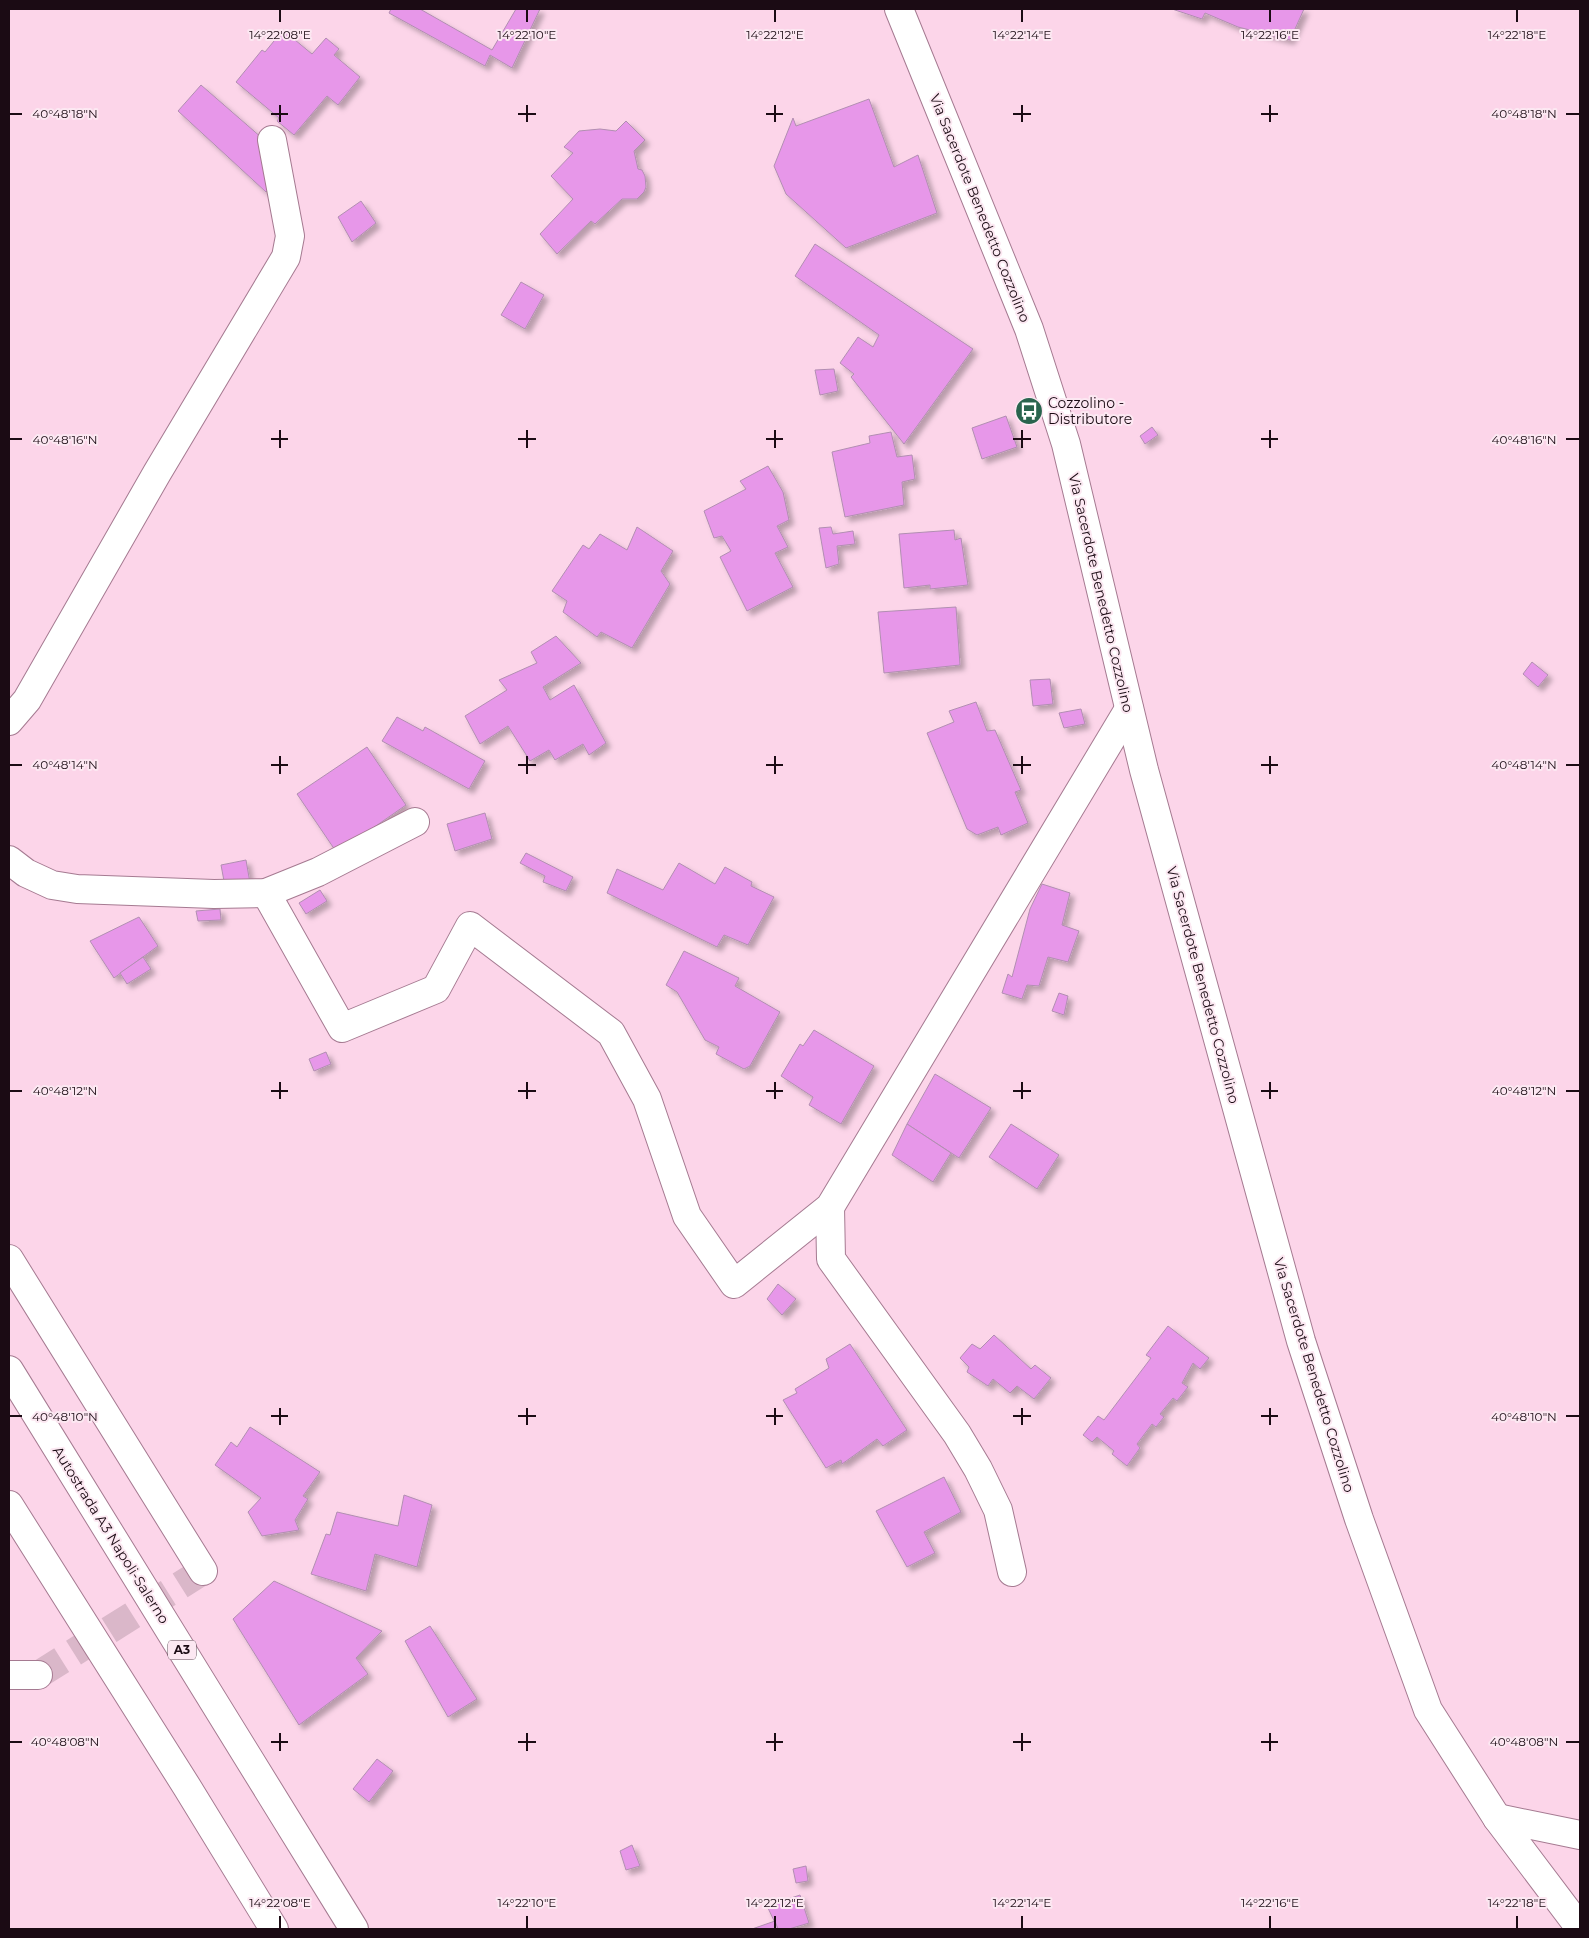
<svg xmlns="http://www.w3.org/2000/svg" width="1589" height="1938" viewBox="0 0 1589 1938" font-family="Montserrat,sans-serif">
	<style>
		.building { fill: #e797e9; stroke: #b18eb1; filter: url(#shadow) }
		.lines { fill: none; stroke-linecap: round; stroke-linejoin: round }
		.minor-tunnel { stroke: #dab7c9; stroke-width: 28; stroke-dasharray: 28 14; stroke-linecap: butt }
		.minor-casing { stroke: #a57a91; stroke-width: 30 }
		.secondary-casing { stroke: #a57a91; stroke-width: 30 }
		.motorway-casing { stroke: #a57a91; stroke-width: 30 }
		.minor { stroke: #fff; stroke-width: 28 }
		.secondary { stroke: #fff; stroke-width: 28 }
		.motorway { stroke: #fff; stroke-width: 28 }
		.ticks { fill: none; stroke: #1b0b14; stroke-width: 2 }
		.labels { text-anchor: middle; stroke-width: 4; stroke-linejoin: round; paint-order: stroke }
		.shield { fill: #fce8f2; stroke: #5e4d57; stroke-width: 1 }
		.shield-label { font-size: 12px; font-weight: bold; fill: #1b0b14 }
		.street-label { font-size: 14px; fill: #1b0b14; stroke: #fce8f2 }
		.poi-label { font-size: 14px; fill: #1b0b14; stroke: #fce8f2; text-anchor: start }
		.ticks-label { font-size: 12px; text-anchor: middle; fill: #1b0b14; stroke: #fce8f2; stroke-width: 4; stroke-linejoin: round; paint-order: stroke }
	</style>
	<defs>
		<filter id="shadow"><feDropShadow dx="4.5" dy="4.5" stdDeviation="2.5" flood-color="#0004"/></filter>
	</defs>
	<rect width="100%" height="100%" fill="#fcd5e9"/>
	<g class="building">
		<polygon points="391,9 420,9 492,50 516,9 540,9 512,68 490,55 485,66 389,13"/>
		<polygon points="1172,9 1304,9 1290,40 1238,27 1205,13 1202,19"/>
		<polygon points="283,30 312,54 326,38 339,49 334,55 360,77 338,105 327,96 294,135 277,121 279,118 236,82 262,50 265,52"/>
		<polygon points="201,85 262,138 274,184 266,192 178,111"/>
		<polygon points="869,99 894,167 918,155 937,213 846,248 786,194 774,166 793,118 796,126"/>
		<polygon points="626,121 645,140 634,151 638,169 642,170 645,176 646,187 644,192 637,199 622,199 595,224 591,221 557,254 540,234 573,199 551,176 573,153 564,147 579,131 600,129 616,131"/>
		<polygon points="361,201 376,223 352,242 338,217"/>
		<polygon points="815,244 973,349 904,444 851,377 854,374 840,363 858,337 873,347 879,335 795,276"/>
		<polygon points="521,282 544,295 525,329 501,315"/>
		<polygon points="834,369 838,391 820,395 815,370"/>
		<polygon points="1006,416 1017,447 982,459 972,428"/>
		<polygon points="1152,427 1158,435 1145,444 1140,436"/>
		<polygon points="891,432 897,457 912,455 915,479 902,482 904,505 845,517 832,452 870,443 869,436"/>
		<polygon points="768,466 783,492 789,520 777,526 788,547 775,553 793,587 747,611 720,557 731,551 722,536 714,538 704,511 746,489 740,481"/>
		<polygon points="637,527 673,551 661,571 670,584 632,648 601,632 597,637 563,612 567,601 552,591 583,545 589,549 600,534 627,550"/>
		<polygon points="831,527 833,534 853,531 855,544 837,546 839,564 826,568 819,528"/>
		<polygon points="954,530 955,540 961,538 968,585 930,589 930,585 904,588 899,534"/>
		<polygon points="956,607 960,665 884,673 878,612"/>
		<polygon points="556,636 581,663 543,687 550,700 574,685 606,743 589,755 583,744 555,760 549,750 530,761 508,726 480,744 465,716 507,690 499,680 537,663 531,652"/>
		<polygon points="1532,662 1548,675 1538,687 1523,674"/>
		<polygon points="1050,679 1053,704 1033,706 1030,680"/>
		<polygon points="976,702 987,731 995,730 1021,790 1015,792 1028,823 1001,835 998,827 977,835 967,829 927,733 954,722 949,711"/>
		<polygon points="1081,709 1085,724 1064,728 1059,713"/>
		<polygon points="397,717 423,731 425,727 485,761 469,789 382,741"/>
		<polygon points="367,747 406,805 337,853 297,794"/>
		<polygon points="485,813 492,839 455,851 447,824"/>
		<polygon points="526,853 573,877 566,891 543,882 545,876 520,863"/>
		<polygon points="246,860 250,883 224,881 221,865"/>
		<polygon points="679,863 715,884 725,867 752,882 751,886 774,897 748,945 724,935 717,947 607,893 617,869 663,890"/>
		<polygon points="1042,884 1070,893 1062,925 1079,931 1068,962 1048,957 1039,986 1027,985 1022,999 1002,993 1008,974 1012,977 1030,909"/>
		<polygon points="320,890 327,901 306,914 299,903"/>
		<polygon points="220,909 221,920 198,921 196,911"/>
		<polygon points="139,917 158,946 114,978 90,941"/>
		<polygon points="684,951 739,978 735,986 780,1012 750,1066 744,1069 716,1054 719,1047 705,1040 677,992 666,985"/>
		<polygon points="143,957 151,969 127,984 120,973"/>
		<polygon points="1059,993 1068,996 1064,1015 1052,1011"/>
		<polygon points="814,1030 874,1066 841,1124 809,1105 813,1097 781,1076 800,1044 803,1046"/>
		<polygon points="326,1052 331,1064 314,1071 309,1059"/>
		<polygon points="935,1074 991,1108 959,1158 907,1124"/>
		<polygon points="907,1124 951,1153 933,1182 892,1155"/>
		<polygon points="1011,1124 1059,1155 1037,1189 989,1157"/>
		<polygon points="778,1284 796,1299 782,1315 767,1299"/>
		<polygon points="1168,1326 1209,1358 1200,1369 1193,1363 1182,1383 1188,1387 1177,1401 1173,1398 1160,1414 1164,1417 1156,1427 1152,1424 1137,1444 1140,1448 1127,1466 1112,1454 1114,1451 1097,1437 1092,1442 1083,1435 1098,1416 1104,1420 1151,1358 1146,1355"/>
		<polygon points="994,1335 1031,1369 1035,1365 1051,1378 1034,1399 1017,1386 1010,1393 993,1379 988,1386 967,1372 969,1367 960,1358 972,1344 980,1349"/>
		<polygon points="850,1344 907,1430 883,1446 877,1439 842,1464 841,1460 826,1468 783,1400 797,1393 795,1389 829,1368 826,1359"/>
		<polygon points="250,1427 320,1472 303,1496 308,1499 295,1520 299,1530 262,1536 248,1512 261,1498 215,1465 231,1442 237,1447"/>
		<polygon points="944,1477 961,1512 924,1532 935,1553 907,1567 876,1511"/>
		<polygon points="404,1495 432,1505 417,1567 375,1554 366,1591 311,1574 326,1534 330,1535 337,1512 398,1526"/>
		<polygon points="274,1581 382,1631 356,1658 368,1674 299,1725 233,1619"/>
		<polygon points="430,1626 477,1699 448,1717 405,1641"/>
		<polygon points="377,1759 393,1771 369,1802 353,1789"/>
		<polygon points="632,1845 640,1866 626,1870 620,1851"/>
		<polygon points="806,1866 808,1881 796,1883 793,1869"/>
		<polygon points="800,1895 809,1923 789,1929 778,1929 767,1906"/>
		<polygon points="775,1921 778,1929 752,1929"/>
	</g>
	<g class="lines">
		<polyline class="minor-tunnel" points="38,1675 203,1571"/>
		<g class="minor-casing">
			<g id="minor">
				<polyline points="9,721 27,700 157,473 286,257 290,236 272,140"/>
				<polyline points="9,860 26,873 52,885 77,889 214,894 266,893 318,872 415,822"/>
				<polyline points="266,893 342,1028 436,989 470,926 611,1033 647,1099 687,1216 734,1284 830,1207 1129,709"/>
				<polyline points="830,1207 831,1259 957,1434 978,1469 998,1510 1012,1572"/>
				<polyline points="9,1259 203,1571"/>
				<polyline points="9,1675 38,1675"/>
				<polyline points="1497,1818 1580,1835"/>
			</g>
		</g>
		<g class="secondary-casing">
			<polyline id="secondary" points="899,9 1029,329 1066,444 1144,770 1301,1341 1359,1519 1428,1710 1497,1818 1580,1928"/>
		</g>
		<g class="motorway-casing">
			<g id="motorway">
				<polyline points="9,1370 354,1929"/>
				<polyline points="9,1505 187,1787 274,1929"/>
			</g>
		</g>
		<use href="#minor" class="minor"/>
		<use href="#secondary" class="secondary"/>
		<use href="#motorway" class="motorway"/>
	</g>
	<path class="ticks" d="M280 10V22M527 10V22M775 10V22M1022 10V22M1270 10V22M1517 10V22M280 105V122M527 105V122M775 105V122M1022 105V122M1270 105V122M10 114H22M271 114H288M518 114H536M766 114H783M1013 114H1031M1261 114H1278M1566 114H1579M280 430V448M527 430V448M775 430V448M1022 430V448M1270 430V448M10 439H22M271 439H288M518 439H536M766 439H783M1013 439H1031M1261 439H1278M1566 439H1579M280 756V774M527 756V774M775 756V774M1022 756V774M1270 756V774M10 765H22M271 765H288M518 765H536M766 765H783M1013 765H1031M1261 765H1278M1566 765H1579M280 1082V1099M527 1082V1099M775 1082V1099M1022 1082V1099M1270 1082V1099M10 1091H22M271 1091H288M518 1091H536M766 1091H783M1013 1091H1031M1261 1091H1278M1566 1091H1579M280 1408V1425M527 1408V1425M775 1408V1425M1022 1408V1425M1270 1408V1425M10 1416H22M271 1416H288M518 1416H536M766 1416H783M1013 1416H1031M1261 1416H1278M1566 1416H1579M280 1733V1751M527 1733V1751M775 1733V1751M1022 1733V1751M1270 1733V1751M10 1742H22M271 1742H288M518 1742H536M766 1742H783M1013 1742H1031M1261 1742H1278M1566 1742H1579M280 1916V1928M527 1916V1928M775 1916V1928M1022 1916V1928M1270 1916V1928M1517 1916V1928"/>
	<defs>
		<g id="bus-disc" transform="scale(1.4375)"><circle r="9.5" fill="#29644e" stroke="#fce8f2"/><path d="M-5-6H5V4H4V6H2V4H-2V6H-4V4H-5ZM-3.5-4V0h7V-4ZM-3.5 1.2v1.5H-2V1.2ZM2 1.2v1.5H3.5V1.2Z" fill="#fff"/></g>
	</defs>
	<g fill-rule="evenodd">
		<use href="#bus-disc" x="1029" y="411"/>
	</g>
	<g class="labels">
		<rect class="shield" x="168" y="1640.5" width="28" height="19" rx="4"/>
		<g class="shield-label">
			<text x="182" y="1654">A3</text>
		</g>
		<g class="street-label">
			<text transform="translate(980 208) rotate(68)" y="5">Via Sacerdote Benedetto Cozzolino</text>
			<text transform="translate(1101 593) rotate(77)" y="5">Via Sacerdote Benedetto Cozzolino</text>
			<text transform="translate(1203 985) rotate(75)" y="5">Via Sacerdote Benedetto Cozzolino</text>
			<text transform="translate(1314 1375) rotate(73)" y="5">Via Sacerdote Benedetto Cozzolino</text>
			<text transform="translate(111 1535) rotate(58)" y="5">Autostrada A3 Napoli-Salerno</text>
		</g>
		<g class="poi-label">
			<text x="1048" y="408">Cozzolino -<tspan x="1048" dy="16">Distributore</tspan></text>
		</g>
	</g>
	<g class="ticks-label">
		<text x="280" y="39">14°22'08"E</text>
		<text x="527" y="39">14°22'10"E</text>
		<text x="775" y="39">14°22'12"E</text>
		<text x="1022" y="39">14°22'14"E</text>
		<text x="1270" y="39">14°22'16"E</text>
		<text x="1517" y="39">14°22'18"E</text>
		<text x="65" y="118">40°48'18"N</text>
		<text x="1524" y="118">40°48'18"N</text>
		<text x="65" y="444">40°48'16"N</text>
		<text x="1524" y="444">40°48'16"N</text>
		<text x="65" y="769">40°48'14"N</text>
		<text x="1524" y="769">40°48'14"N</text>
		<text x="65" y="1095">40°48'12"N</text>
		<text x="1524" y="1095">40°48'12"N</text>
		<text x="65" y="1421">40°48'10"N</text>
		<text x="1524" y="1421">40°48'10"N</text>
		<text x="65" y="1746">40°48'08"N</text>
		<text x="1524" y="1746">40°48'08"N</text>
		<text x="280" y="1907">14°22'08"E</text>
		<text x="527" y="1907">14°22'10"E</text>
		<text x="775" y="1907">14°22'12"E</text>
		<text x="1022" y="1907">14°22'14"E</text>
		<text x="1270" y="1907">14°22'16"E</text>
		<text x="1517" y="1907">14°22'18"E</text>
	</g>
	<rect width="1589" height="1938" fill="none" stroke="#1b0b14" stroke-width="20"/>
</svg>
